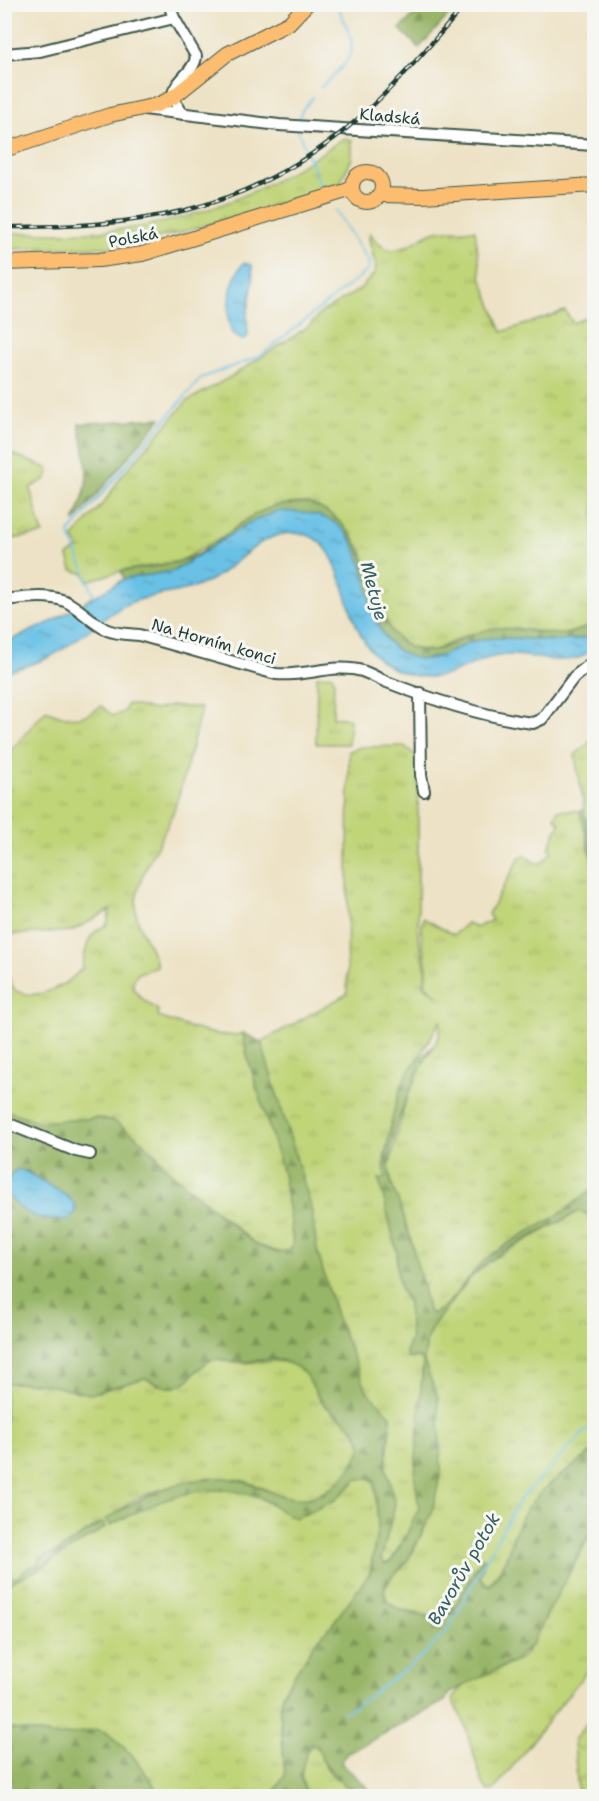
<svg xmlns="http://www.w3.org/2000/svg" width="599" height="1801" viewBox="0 0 599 1801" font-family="'Shantell Sans',sans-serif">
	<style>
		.grass { fill: url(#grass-tufts); stroke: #708856; stroke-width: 1.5 }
		.forest { fill: url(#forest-firs); stroke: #5c7a4e; stroke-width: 1.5; fill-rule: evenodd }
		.water { fill: url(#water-ripples); stroke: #447f8d; stroke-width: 1.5 }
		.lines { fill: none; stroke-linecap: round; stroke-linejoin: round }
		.stream { stroke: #69c1e6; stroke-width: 2 }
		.minor-casing { stroke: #3e564a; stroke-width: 14 }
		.major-casing { stroke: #3e564a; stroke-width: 16 }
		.minor { stroke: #fff; stroke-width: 10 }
		.major { stroke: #fcbd6f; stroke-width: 14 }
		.rail-casing { stroke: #1f3d34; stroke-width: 4.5 }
		.rail { stroke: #f6f6f2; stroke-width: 2; stroke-dasharray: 7; stroke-linecap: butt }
		.labels { text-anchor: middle; stroke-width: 6; stroke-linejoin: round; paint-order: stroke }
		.street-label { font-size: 16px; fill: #1f3d34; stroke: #f6f6f2 }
		.water-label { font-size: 18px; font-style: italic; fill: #325e60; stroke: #f6f6f2 }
	</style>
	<defs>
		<pattern id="grass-tufts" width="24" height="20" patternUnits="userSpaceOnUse" patternTransform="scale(1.5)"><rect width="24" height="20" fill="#c0d478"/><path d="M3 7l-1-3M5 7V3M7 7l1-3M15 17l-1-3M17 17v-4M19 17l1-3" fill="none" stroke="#a5b768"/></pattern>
		<pattern id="forest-firs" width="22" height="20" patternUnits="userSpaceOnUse" patternTransform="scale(1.5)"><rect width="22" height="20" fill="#98b668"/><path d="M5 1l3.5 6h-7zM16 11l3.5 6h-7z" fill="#7b9556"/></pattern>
		<pattern id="water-ripples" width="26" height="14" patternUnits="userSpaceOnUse" patternTransform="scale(1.5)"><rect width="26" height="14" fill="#69c1e6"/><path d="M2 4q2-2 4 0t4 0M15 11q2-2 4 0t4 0" fill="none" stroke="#569ebb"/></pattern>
	</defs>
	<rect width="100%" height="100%" fill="#f6f6f2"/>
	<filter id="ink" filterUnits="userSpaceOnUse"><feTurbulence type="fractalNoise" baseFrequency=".0167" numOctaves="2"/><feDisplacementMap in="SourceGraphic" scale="12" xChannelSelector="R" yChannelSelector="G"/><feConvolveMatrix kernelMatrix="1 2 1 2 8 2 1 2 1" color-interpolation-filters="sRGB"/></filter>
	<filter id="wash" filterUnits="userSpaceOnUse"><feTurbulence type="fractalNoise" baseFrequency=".008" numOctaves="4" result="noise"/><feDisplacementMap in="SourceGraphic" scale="24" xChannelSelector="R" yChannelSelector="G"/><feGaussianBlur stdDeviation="1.35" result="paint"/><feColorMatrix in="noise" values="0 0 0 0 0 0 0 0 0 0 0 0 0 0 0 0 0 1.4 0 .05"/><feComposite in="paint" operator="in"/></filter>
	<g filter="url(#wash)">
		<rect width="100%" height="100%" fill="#ede2c5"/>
		<g class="grass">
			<path d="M342 139 352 140V158L338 187 175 234 108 247 5 249 4 233C37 233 69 234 101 231 191 225 270 191 342 139Z"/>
			<path d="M475 230 481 277 502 332 565 311 573 323 594 314V625L562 635 516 628 469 634 433 651 411 648 391 634 383 620 362 551 350 533 308 503 274 506 181 561 121 571 87 581 85 574 72 570 68 556 79 548 73 537 106 500 121 477 187 401 232 376 308 327 322 312 359 290 374 274 376 267 369 239 370 233C394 270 416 235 437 231 448 229 463 231 475 230Z"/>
			<polygon points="5,451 47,468 49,473 46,479 30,488 43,534 5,540"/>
			<polygon points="332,675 334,679 333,717 350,719 348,744 316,744 317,676"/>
			<path d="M127 704 155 710 171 706 201 708C193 742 185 777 174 810 163 842 133 877 136 912 138 931 153 947 157 967 153 969 144 970 139 973 121 988 148 1003 158 1010V1017C178 1023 223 1042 243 1033L247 1055 283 1173 293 1244 291 1249 282 1253 257 1245 167 1169 156 1154 114 1121 99 1118 40 1122 5 1110 4 966 14 989C33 1004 69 985 82 968 86 950 86 932 107 925L110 910 72 931 5 935V757L46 710C67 720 82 721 101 706L113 716 124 712Z"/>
			<polygon points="594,739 594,863 575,755"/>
			<path d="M404 746 418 757V935C421 951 429 970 423 985L439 997 425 984C433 966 416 941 423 918L454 935 467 923 476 928 492 920 488 914 520 857 526 856 536 863H542L552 851 549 848 560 823 555 818 558 810 580 811 594 869 592 880 594 901V1205L589 1191C560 1222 516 1233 484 1261 468 1275 451 1308 432 1314L428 1311 411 1240 392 1185 389 1167 406 1100 419 1070 439 1037 441 1020 405 1080 384 1157 385 1179H379L397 1252V1269L400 1288 408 1303 411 1338 406 1351 411 1359 419 1357 423 1361 415 1477 419 1508 406 1536 390 1562 385 1564 381 1560 395 1504 386 1468 391 1416 367 1392 336 1316 317 1250 311 1207 261 1042 347 994 349 751 361 747Z"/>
			<path d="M578 1212 586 1213 594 1228V1450L538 1495 514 1535 504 1563 489 1586 480 1577 485 1561 483 1558C459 1582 463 1626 419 1614 407 1610 398 1610 388 1603L384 1590 393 1574 400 1570 413 1552 432 1513 441 1471 438 1398 424 1362 427 1338 434 1324 469 1279 494 1258Z"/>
			<path d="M213 1359C221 1359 227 1361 235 1362 260 1366 283 1352 304 1373 314 1384 318 1400 330 1410 341 1420 356 1425 361 1441 368 1462 325 1498 306 1500 283 1502 263 1485 241 1480 213 1475 140 1488 121 1510 117 1514 114 1520 111 1525 155 1501 206 1478 257 1496 261 1497 264 1501 268 1503 279 1508 292 1511 304 1515L335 1500 357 1479 369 1478 375 1482 378 1526 370 1573 331 1626 315 1643 282 1694 280 1712 285 1775 272 1796H162L132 1755 106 1732 97 1730 59 1736 5 1728V1591L11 1582 37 1570 106 1527 101 1523 16 1578 10 1576 6 1571 12 1552 5 1541V1383H38L90 1394 145 1378 158 1385 191 1377 196 1369Z"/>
			<path d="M594 1528V1662L494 1790 488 1791 482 1782 464 1722 452 1700C465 1672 503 1674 524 1656Z"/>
			<polygon points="594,1714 594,1796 578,1796 574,1740"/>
			<path d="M313 1745 320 1750C325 1777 343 1783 362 1796H308C300 1781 297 1756 313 1745Z"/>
		</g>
		<g class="forest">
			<polygon points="425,4 458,5 419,48 400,29"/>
			<path d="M161 418 74 522C93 477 88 470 79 424Z"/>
			<path d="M308 503C390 530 359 640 422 651 442 655 471 630 495 628 517 627 538 634 559 634 571 635 584 628 594 625V635C564 646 530 636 499 638 477 639 462 648 442 655 382 676 371 604 362 564L277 511 248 524 173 571 124 579 121 571C147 567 175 566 198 554 241 529 251 502 308 503Z"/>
			<polygon points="583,809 594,863 594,901 592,880 594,868 580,811"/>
			<path d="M243 1033 261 1042 311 1207 317 1250 336 1316 367 1391 391 1416 386 1468 395 1504 381 1559 385 1564 391 1562 406 1536 419 1508 415 1477 423 1361 419 1357 407 1358 406 1351 411 1338 408 1303 400 1288 397 1269V1252L379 1179H385C384 1152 394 1098 407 1074 413 1062 423 1055 433 1047 414 1076 387 1137 389 1173 390 1185 397 1196 401 1208 411 1242 422 1276 428 1311L432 1314C450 1308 469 1274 484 1261 516 1233 560 1221 589 1190L594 1206V1228L586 1213 578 1212 503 1251 485 1264 469 1279 434 1324 427 1338 424 1362 438 1398 441 1470 432 1513 405 1565 388 1580 384 1590 385 1600 401 1611 430 1618 443 1616 455 1606 483 1558 485 1561 480 1577 489 1586C509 1569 510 1536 523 1515 539 1487 570 1470 594 1450V1528L583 1545 532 1644 516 1660 449 1693 445 1701 346 1754 341 1763 368 1788 344 1786 322 1760 318 1746 309 1743 300 1777 308 1796H272L285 1775 280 1712 282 1694 315 1643 331 1626 370 1573 378 1526 375 1482 369 1478 357 1479 335 1500 295 1518C280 1514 271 1500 256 1496 205 1479 156 1501 111 1525L105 1520C139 1498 177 1478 219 1478 257 1477 289 1513 324 1492 343 1481 352 1467 362 1448 358 1424 338 1419 324 1404 315 1395 312 1382 304 1373 298 1367 288 1362 280 1360 267 1358 251 1362 238 1362 229 1362 221 1357 211 1360 197 1366 190 1384 175 1387 163 1389 156 1381 145 1378L90 1394 38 1383H5V1110L40 1122 99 1118 114 1121 141 1140 167 1169 228 1222 257 1245 277 1253 291 1249 293 1241 283 1173 247 1055ZM27 1170 51 1189 67 1196 70 1219 45 1220 20 1208Z"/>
			<polygon points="101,1523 106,1527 37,1570 11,1582 5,1591 5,1541 13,1545 6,1571 10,1576 16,1578 29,1567 36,1566 40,1558 57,1552"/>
			<polygon points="5,1728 59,1736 97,1730 106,1732 132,1755 162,1796 5,1796"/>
		</g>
		<g class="water">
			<path d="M243 263 252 265 253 282 247 315 248 336 243 340 233 335C223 315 230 281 243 263Z"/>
			<path d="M278 511C296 512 319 512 335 523 382 554 353 648 420 659 436 661 454 649 468 643 477 640 490 638 499 638 530 637 564 646 594 635V650C589 651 584 656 578 658 551 665 523 651 497 656 473 660 452 679 428 677 323 672 366 536 295 533 258 532 238 566 209 581 183 595 154 592 127 604 99 618 76 644 48 658 34 664 19 668 5 673L4 643 51 622 124 579 174 571 247 524Z"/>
			<path d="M19 1169C25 1170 72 1198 74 1203 75 1206 75 1210 75 1213L70 1219C44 1223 13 1214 5 1185L13 1172Z"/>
		</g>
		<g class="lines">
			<g class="stream">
				<path d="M321 87C360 50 358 54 337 4"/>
				<polyline points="299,120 302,110 313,97"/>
				<polyline points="298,131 323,192"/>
				<polyline points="95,598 69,533 82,517 201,378 260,356 368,270 369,262 336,211"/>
				<polyline points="343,1713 370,1696 418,1660 447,1631 519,1500 594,1422"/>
			</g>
		</g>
	</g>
	<g filter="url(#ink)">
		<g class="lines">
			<g class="minor-casing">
				<g id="minor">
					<path d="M169 4 174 18 196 56C195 72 174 80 172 98L183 114"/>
					<polyline points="4,54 40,51 174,18"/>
					<polyline points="144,109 279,125 594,145"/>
					<path d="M4 600C24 598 46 594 65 601 80 608 92 623 107 630 117 634 128 634 139 635L276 674C304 677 335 663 362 671 371 674 379 679 387 682 433 700 485 717 533 723L542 719 574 677 594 661"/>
					<polyline points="420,693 421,775 424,791"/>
					<polyline points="4,1122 76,1151 90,1154"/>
				</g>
			</g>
			<g class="major-casing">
				<g id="major">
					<polyline points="4,150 110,115 157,105 172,98 227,54 289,23 307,4"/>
					<circle cx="367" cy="187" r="15"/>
					<polyline points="381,195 423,196 594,185"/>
					<polyline points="4,263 99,260 142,254 352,189"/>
				</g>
			</g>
			<use href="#minor" class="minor"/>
			<use href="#major" class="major"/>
			<g class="rail-casing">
				<path id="rail" d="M4 227C137 227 239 215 346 129 390 93 428 47 466 4"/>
			</g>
			<use href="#rail" class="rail"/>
		</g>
	</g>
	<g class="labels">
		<g class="street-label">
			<text transform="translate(390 116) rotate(5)" y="6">Kladská</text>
			<text transform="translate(133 237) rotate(-11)" y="6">Polská</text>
			<text transform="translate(214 641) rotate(16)" y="6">Na Horním konci</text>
		</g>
		<g class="water-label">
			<text transform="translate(374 591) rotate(75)" y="6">Metuje</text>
			<text transform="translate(464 1569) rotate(-60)" y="6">Bavorův potok</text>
		</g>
	</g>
	<rect width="599" height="1801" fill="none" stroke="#f6f6f2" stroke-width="24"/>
</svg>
